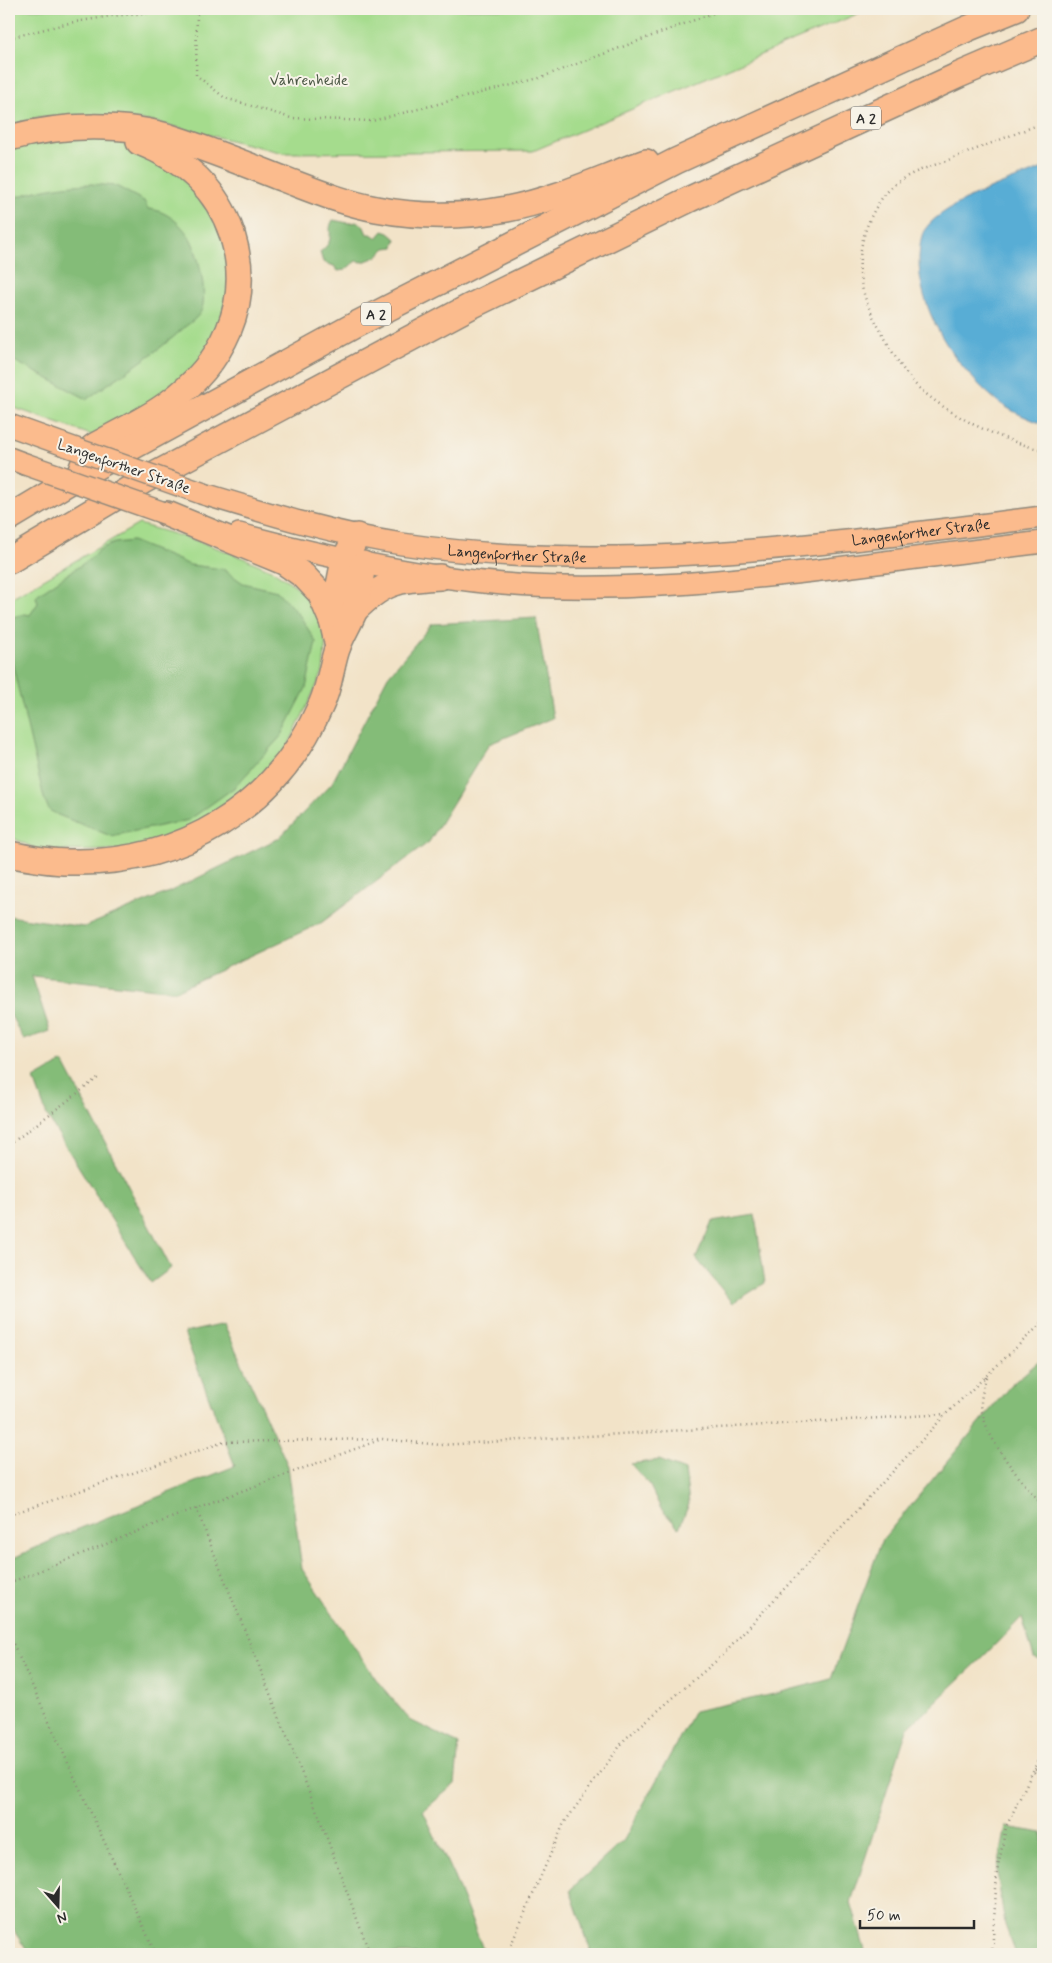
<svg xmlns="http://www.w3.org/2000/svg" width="1052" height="1963" viewBox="0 0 1052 1963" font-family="Mynerve,sans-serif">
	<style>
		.green { fill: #a5dc8d; stroke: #68845c }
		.forest { fill: #84bc78; stroke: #587452 }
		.water { fill: #59add5; stroke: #426c80 }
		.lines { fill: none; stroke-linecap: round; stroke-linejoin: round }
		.major-casing { stroke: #8e877a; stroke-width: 24 }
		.highway-casing { stroke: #8e877a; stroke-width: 28 }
		.path { stroke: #8e877a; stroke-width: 2.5; stroke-dasharray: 1 4; stroke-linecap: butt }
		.major { stroke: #fbbb8d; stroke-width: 21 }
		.highway { stroke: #fbbb8d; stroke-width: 25 }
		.major-bridge-casing { stroke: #8e877a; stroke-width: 24; stroke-linecap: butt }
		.major-bridge { stroke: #fbbb8d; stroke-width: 21 }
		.labels { text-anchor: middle; stroke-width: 4; stroke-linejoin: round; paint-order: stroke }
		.shield { fill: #f7f3e8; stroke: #686764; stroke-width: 1 }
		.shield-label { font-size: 14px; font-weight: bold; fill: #2b2b2b }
		.park-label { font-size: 15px; fill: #4a5744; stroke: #f7f3e8 }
		.street-label { font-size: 15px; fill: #2b2b2b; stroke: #f7f3e8 }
	</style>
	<rect width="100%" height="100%" fill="#f7f3e8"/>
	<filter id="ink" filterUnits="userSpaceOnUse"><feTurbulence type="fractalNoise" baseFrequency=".02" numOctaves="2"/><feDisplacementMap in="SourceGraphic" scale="10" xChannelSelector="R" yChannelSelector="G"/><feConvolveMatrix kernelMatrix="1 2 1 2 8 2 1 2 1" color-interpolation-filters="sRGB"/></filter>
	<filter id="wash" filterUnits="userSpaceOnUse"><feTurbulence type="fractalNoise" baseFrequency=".0096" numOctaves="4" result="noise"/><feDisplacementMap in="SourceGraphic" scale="20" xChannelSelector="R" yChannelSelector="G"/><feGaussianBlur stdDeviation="1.12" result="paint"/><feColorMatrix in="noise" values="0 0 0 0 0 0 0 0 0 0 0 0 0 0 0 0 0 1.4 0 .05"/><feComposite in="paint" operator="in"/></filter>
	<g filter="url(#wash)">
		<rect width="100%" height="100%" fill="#f2e3c8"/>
		<g class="green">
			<polygon points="9,9 869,9 533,151 284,153 155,122 103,116 39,117 9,126"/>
			<polygon points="94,138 117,142 162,159 212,204 234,273 210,352 158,399 94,436 9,406 9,149 34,142"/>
			<polygon points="139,524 198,541 244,558 273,571 296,586 308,600 323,624 326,639 323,672 282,759 204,825 133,850 40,851 9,836 9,599"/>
		</g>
		<g class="forest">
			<path d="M91 184 116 186 144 201 148 209C167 210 184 226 192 242 199 257 209 299 200 313 197 318 190 323 186 326 156 354 120 375 87 399L9 358V200C36 189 62 185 91 184Z"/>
			<path d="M333 220 348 223 358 222 363 225 367 234H371L377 238 383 231 389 233 396 239 394 247 386 248 376 257 363 262 356 261 345 270 338 271 334 266 323 262 320 252C338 238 325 233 333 220Z"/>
			<polygon points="132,541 190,565 223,569 243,583 277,591 300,616 316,642 306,688 282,735 235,787 189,820 111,836 58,815 49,810 44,798 9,650 9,618 25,614 30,615 38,603 36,597 38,594 87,561 102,548 115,543"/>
			<polygon points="536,618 553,718 489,744 429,842 321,923 175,991 32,976 50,1031 24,1040 9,1012 9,916 84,927 169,892 279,838 332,783 388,676 432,624"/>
			<polygon points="63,1062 171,1268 151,1283 47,1116 34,1079"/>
			<polygon points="755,1215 765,1283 733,1303 696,1258 712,1222"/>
			<polygon points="224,1324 288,1466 302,1569 378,1682 410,1720 459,1744 455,1784 423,1811 454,1877 485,1954 29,1954 9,1923 9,1560 66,1534 235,1466 184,1333"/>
			<polygon points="1043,1358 1043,1661 1034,1658 1022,1617 985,1655 907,1729 851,1902 866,1954 592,1954 570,1890 624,1840 694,1711 774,1694 831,1679 882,1540 1011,1385"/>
			<polygon points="659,1460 685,1470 689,1504 679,1528 661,1509 650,1486 631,1464"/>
			<polygon points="1006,1827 1043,1833 1043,1954 1016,1954 1005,1925 997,1872"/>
		</g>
		<path class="water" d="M1043 168V424C1024 417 1005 409 990 395 952 361 918 310 919 257 920 248 920 235 926 228 945 202 1012 181 1043 168Z"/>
	</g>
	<g filter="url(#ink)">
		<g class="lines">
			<g class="major-casing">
				<g id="major">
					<polyline points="9,425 62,444"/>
					<polyline points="9,458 25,464"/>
					<path id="s1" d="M204 494C270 514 335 534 402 544 616 576 831 543 1043 517"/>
					<path d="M239 534C326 557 413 576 503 584 611 593 721 582 829 569 900 560 972 551 1043 542"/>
				</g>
			</g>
			<g class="highway-casing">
				<g id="highway">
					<path d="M9 138C60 124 125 122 176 139 213 151 250 166 286 180 315 191 344 203 376 209 418 217 465 217 507 209 555 200 601 178 646 162"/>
					<path d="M80 473C83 466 86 455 91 449 94 445 103 442 107 439 127 428 148 418 166 405 223 364 254 304 232 234 217 188 183 159 139 142"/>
					<polyline points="167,514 284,562 304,576 320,593 332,621 338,646"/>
					<polyline points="9,518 79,476 357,324 676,161 969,28 1016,9"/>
					<polyline points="9,561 143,481 469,307 690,199 959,75 1043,39"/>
					<path d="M354 611C385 580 398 580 440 577"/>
					<polyline points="332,621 344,560 357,536"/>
					<path d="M9 854C28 858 49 862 69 862 181 865 276 808 321 705 330 686 331 665 338 646 342 635 349 624 354 612 359 598 360 580 363 564"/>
				</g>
			</g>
			<g class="path">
				<polyline points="197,9 196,75 225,98 291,118 372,121 539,78 724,9"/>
				<polyline points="9,38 69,23 111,16 196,9"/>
				<path d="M1043 123C1011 135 980 148 948 160 930 167 907 173 893 186 866 211 852 258 864 294 869 311 878 326 887 342 896 359 905 374 919 388 952 417 1000 440 1043 450"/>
				<polyline points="9,1145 99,1077"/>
				<path d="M986 1377C984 1386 981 1396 981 1404 983 1438 1022 1481 1043 1506"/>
				<polyline points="196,1508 318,1814 370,1954"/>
				<polyline points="9,1515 224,1442 378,1439"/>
				<polyline points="9,1583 196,1508 382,1439 441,1445 946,1414"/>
				<polyline points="9,1635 156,1954"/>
				<polyline points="1043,1762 1033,1771 1043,1781"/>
				<polyline points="507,1954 564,1823 625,1739 723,1655 946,1414 1043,1322"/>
				<polyline points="992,1954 997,1872 1006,1827 1043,1750"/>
			</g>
			<use href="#major" class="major"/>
			<use href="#highway" class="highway"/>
			<g class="major-bridge-casing">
				<g id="major-bridge">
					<polyline points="62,444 204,494"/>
					<polyline points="25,464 167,514"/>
				</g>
			</g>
			<use href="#major-bridge" class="major-bridge"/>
		</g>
	</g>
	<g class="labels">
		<g class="shield">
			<rect x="851" y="106.5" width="30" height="23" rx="4"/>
			<rect x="361" y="302.5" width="30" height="23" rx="4"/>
		</g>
		<g class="shield-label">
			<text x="866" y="123">A 2</text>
			<text x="376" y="319">A 2</text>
		</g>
		<g class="park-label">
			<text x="309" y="85">Vahrenheide</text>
		</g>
		<g class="street-label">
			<text transform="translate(124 466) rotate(19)" y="5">Langenforther Straße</text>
			<text dy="5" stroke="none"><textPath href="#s1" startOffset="725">Langenforther Straße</textPath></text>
			<text dy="5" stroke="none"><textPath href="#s1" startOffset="320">Langenforther Straße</textPath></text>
		</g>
	</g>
	<rect width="1052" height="1963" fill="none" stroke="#f7f3e8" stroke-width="30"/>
	<g transform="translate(58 1906) rotate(160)" stroke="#f7f3e8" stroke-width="4" paint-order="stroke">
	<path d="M0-4L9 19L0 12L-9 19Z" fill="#2b2b2b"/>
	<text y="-8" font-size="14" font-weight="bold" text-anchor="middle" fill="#2b2b2b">N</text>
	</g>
	<path d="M860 1920v8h114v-8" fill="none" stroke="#2b2b2b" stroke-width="2.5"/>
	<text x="867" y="1920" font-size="15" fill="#2b2b2b" stroke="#f7f3e8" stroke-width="4" paint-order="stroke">50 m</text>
</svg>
